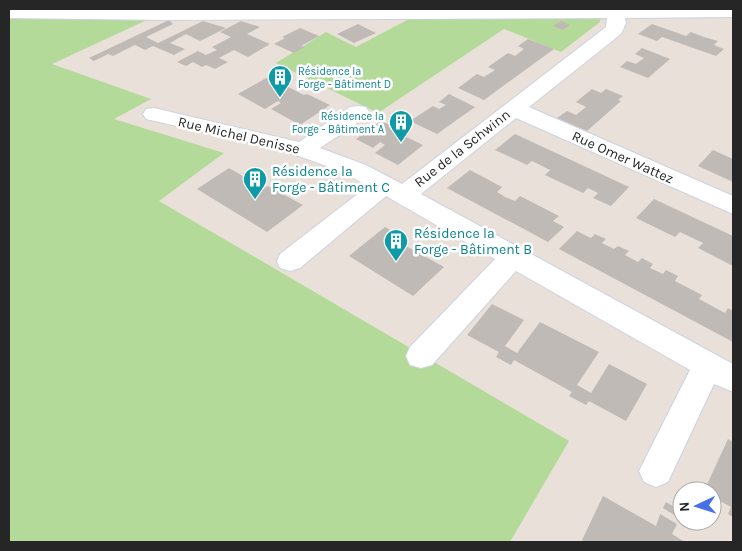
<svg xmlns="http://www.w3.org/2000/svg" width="742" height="551" viewBox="0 0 742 551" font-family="Karla,sans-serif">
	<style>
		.green { fill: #b4da99 }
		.building { fill: #c0bab6 }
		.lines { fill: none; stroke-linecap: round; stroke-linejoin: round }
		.minor-casing { stroke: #ced2de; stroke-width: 2 }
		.minor { fill: #fff; fill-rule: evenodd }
		.labels { text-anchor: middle; stroke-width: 5; stroke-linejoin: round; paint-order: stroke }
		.far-culture-label { font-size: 11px; fill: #0d838f; stroke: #fff; text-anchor: start }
		.street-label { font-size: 14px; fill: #262626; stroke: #fff }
		.culture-label { font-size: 14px; fill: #0d838f; stroke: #fff; text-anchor: start }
	</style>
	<rect width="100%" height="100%" fill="#e8e0d9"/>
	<g class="green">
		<polygon points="601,15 600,22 561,52 504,29 378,113 276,63 326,32 356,47 411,18"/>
		<polygon points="9,19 147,20 52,64 151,99 114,119 224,153 159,201 569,441 510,542 9,542"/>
	</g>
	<g class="building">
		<polygon points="169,20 173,24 146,37 158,43 203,21 226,28 200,41 186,34 170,43 185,49 174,55 153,46 145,50 135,45 113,56 108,54 94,61 89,58"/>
		<polygon points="241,21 260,27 247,34 270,44 248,57 234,50 219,58 228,62 215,69 206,65 202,67 193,62 186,66 177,62 198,51 206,55 217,50 212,47 231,37 220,32"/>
		<polygon points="561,21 570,25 563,30 553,26"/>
		<polygon points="358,24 376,33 354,43 337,34"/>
		<polygon points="652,24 686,36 691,32 704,37 718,41 714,45 724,49 716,56 662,37 657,41 638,34"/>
		<polygon points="300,28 319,36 301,46 305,47 294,53 274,44 285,38 282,37"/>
		<polygon points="528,39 554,49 484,100 458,88 477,74 484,77 495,70 488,67 508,53 515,56 524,49 518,46"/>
		<polygon points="642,48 670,59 648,78 620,67 627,61 636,64 644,58 635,54"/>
		<polygon points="268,77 304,95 307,94 330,105 300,125 271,109 281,103 278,101 265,109 238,94"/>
		<polygon points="592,89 601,93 606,89 623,96 618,100 621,101 587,131 557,118 567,111 576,115 586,107 576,102"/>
		<polygon points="449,94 475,107 437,134 410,121 433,106 439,109 446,105 439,102"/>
		<polygon points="381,121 399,129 396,132 423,145 398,165 375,153 385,145 380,142 373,148 356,139"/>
		<polygon points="515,134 599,173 629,187 611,206 593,198 598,193 588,188 583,193 545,175 550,170 532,161 527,165 495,150"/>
		<polygon points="713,150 733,159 733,182 698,166"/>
		<polygon points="229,168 260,186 251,193 254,195 268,186 303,205 267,232 197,189"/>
		<polygon points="470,170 502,187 497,192 505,197 515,201 520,196 559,216 553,221 564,227 548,242 447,188"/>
		<polygon points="333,180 343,186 337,190 327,184"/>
		<polygon points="654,199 733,236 733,266 698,248 703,243 680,232 675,237 636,218"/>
		<polygon points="385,227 404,238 394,247 399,250 404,245 444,267 413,296 349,256"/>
		<polygon points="577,231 591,238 595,234 606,239 602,243 614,249 618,246 629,251 625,255 638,262 642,258 653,264 650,268 663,274 666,270 678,276 675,281 702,295 699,299 725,313 728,308 733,311 733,342 559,249"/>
		<polygon points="492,304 524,320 505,346 517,353 540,322 599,352 577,385 591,393 609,364 647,384 626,421 589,401 586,405 569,396 572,392 514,360 511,365 496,357 499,352 467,335"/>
		<polygon points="728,439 733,442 733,517 728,514 731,507 712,497 712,491 704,491"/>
		<polygon points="603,496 656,526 660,514 677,524 672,534 685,542 585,542 582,540"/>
		<polygon points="666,502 682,512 682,520 663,508"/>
	</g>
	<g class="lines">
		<g class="minor-casing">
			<path id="minor" d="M9 9H733V17L625 18 626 23 621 34 529 107 733 196V214L516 118 421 194 733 364V392L714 384 668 482 656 487 644 482 639 471 690 370 516 271 432 365 421 368 410 365 406 356 410 347 495 259 386 196 300 268 290 271 280 268 277 261 280 254 368 186C301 148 220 137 146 119L143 114 146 109 154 108 299 142 350 107 358 106 366 107 369 112 366 117 320 148 366 165 402 184 606 27 607 18 169 20 9 18Z"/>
		</g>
		<use href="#minor" class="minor"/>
	</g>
	<defs>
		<g id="building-pin" transform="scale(1.25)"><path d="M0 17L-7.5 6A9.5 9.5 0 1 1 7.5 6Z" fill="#0f9aa8" stroke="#fff"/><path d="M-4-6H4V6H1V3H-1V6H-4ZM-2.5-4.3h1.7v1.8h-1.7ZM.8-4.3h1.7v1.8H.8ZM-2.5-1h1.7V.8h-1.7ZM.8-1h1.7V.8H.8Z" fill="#fff"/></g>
	</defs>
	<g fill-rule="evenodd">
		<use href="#building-pin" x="280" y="77"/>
		<use href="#building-pin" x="401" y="122"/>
		<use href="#building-pin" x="255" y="179"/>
		<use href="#building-pin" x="396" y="241"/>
	</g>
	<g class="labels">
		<g class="far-culture-label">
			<text x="298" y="75">Résidence la<tspan x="298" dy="13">Forge - Bâtiment D</tspan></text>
			<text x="384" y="120" text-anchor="end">Résidence la<tspan x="384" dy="13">Forge - Bâtiment A</tspan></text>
		</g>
		<g class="street-label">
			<text transform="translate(239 135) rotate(13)" y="5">Rue Michel Denisse</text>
			<text transform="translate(462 148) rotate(-38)" y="5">Rue de la Schwinn</text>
			<text transform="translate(623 157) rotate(24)" y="5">Rue Omer Wattez</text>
		</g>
		<g class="culture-label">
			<text x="272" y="176">Résidence la<tspan x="272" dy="16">Forge - Bâtiment C</tspan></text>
			<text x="414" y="238">Résidence la<tspan x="414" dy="16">Forge - Bâtiment B</tspan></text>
		</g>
	</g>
	<rect width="742" height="551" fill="none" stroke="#262626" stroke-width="20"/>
	<g transform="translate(697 506) rotate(266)"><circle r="24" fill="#ffffff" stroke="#a8a8a8"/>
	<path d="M0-4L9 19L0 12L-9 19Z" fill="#466fe8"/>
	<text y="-8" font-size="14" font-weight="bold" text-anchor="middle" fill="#262626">N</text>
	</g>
</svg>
